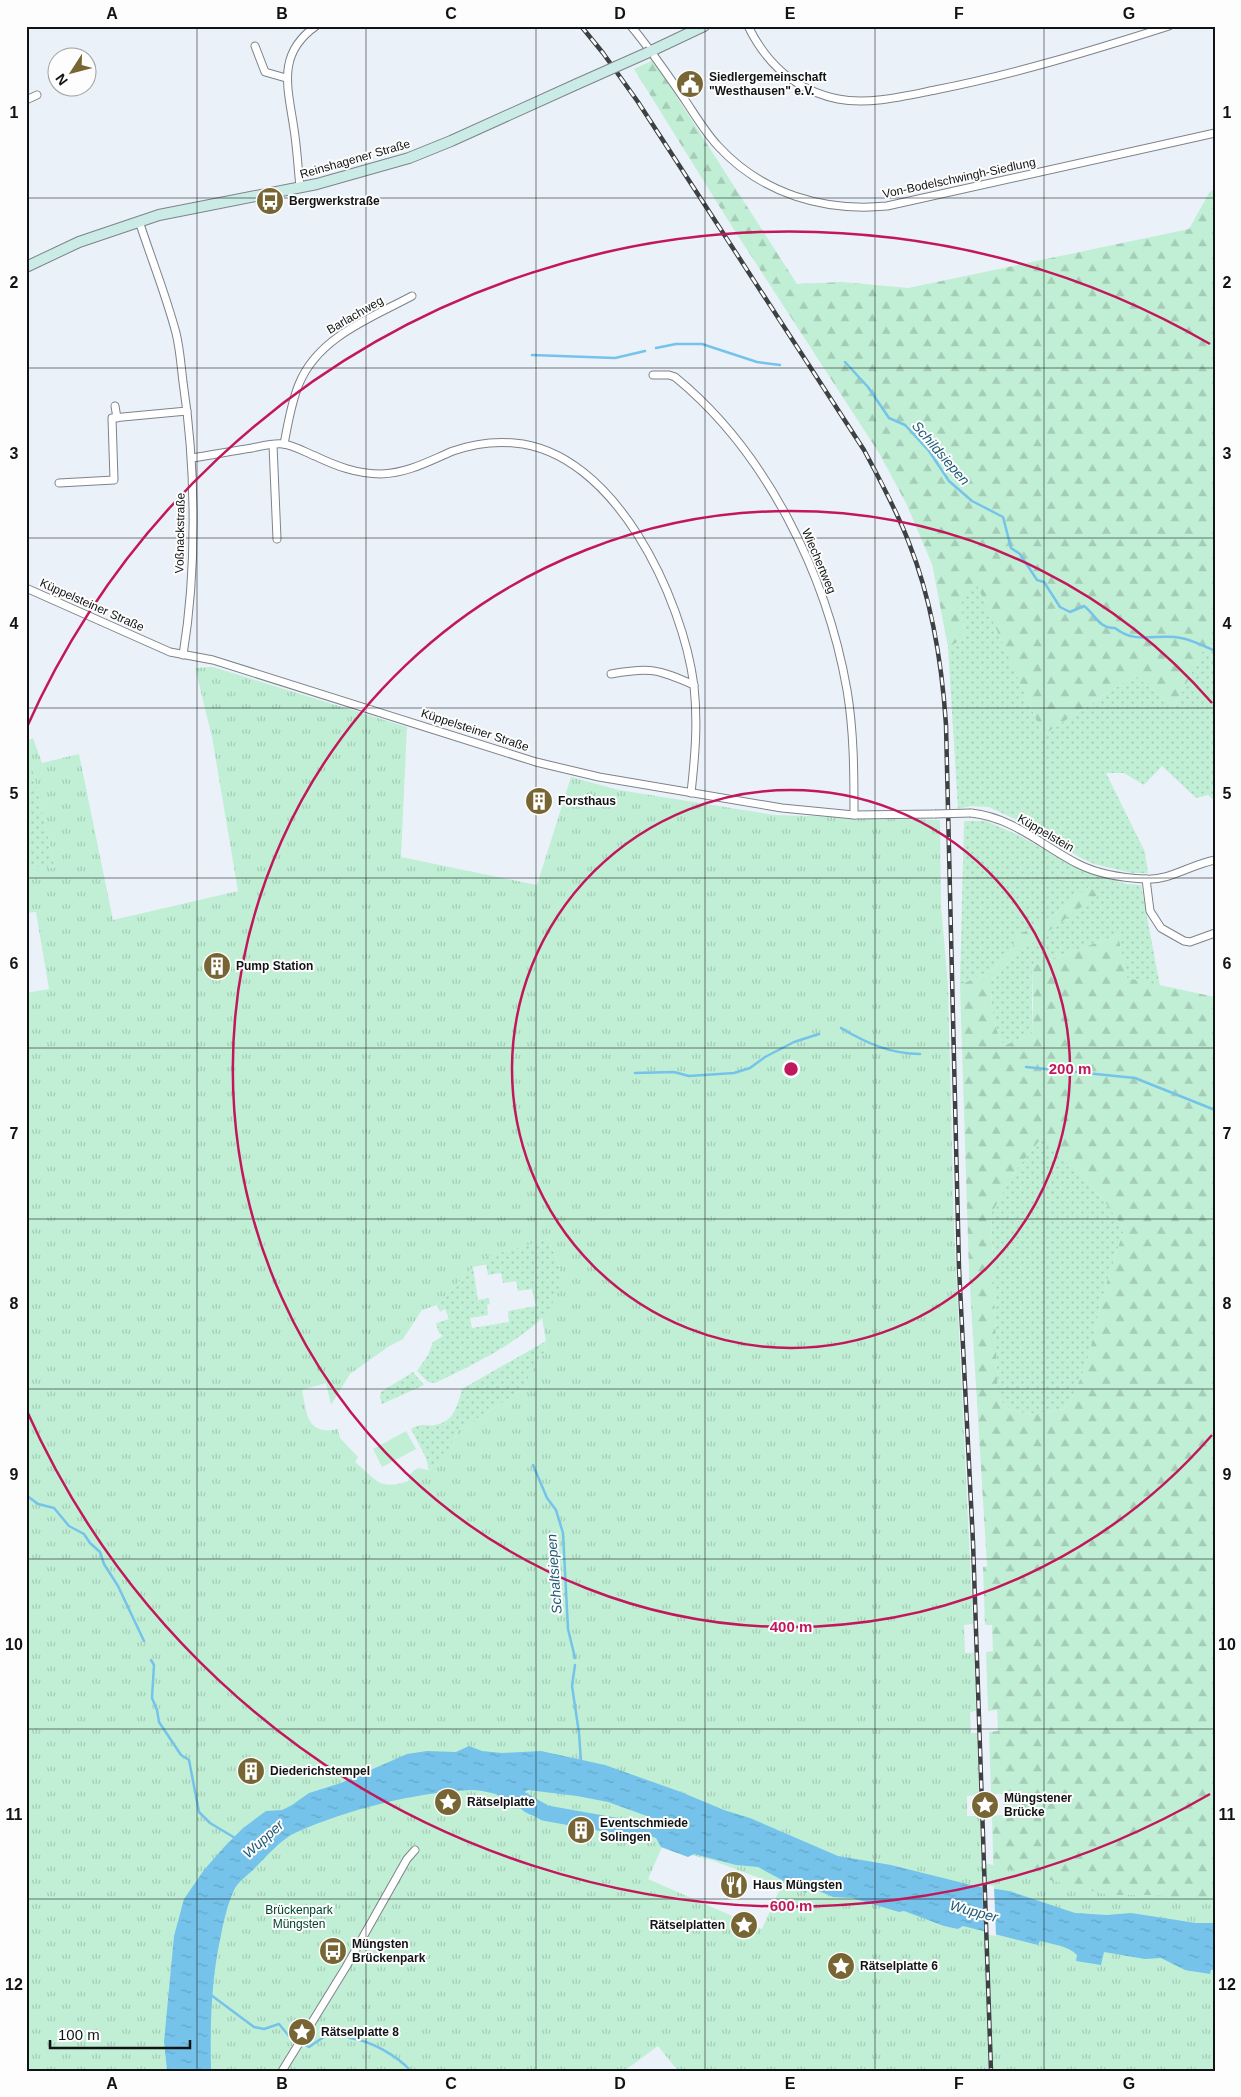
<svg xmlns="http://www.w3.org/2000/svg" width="1241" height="2097" viewBox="0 0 1241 2097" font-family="Arial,sans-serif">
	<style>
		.grass { fill: url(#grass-dots) }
		.forest { fill: url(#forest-firs); fill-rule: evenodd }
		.park { fill: url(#park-tufts); fill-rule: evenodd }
		.garden { fill: #c0efd5 }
		.water { fill: url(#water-ripples) }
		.pier { fill: #ebf1f9 }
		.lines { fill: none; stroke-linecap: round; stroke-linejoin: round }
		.stream { stroke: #75c3ea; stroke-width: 2.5 }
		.river { stroke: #75c3ea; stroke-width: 16 }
		.street-casing { stroke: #7e838a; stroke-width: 9 }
		.secondary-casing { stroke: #7e838a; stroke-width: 12 }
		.street { stroke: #fff; stroke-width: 7 }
		.secondary { stroke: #caebe6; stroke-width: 10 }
		.rail-casing { stroke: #3e4144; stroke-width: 4.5 }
		.rail { stroke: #fdfdfd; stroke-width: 2.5; stroke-dasharray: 8; stroke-linecap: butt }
		.street-bridge-casing { stroke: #7e838a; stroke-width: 9; stroke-linecap: butt }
		.secondary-bridge-casing { stroke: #7e838a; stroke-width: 12; stroke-linecap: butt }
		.street-bridge { stroke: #fff; stroke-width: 7 }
		.secondary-bridge { stroke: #caebe6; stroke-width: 10 }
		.grid { fill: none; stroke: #111315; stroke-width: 1; stroke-opacity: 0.55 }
		.ring { fill: none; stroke: #c2185b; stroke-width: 2.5 }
		.labels { text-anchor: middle; stroke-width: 4; stroke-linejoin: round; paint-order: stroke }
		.poi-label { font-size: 12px; font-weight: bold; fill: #111315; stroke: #fdfdfd; text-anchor: start }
		.street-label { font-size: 12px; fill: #111315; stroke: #fdfdfd }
		.park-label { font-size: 12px; fill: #01432a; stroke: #fdfdfd }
		.water-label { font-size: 14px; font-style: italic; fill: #1d5a74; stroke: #fdfdfd }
		.centre { fill: #c2185b; stroke: #fdfdfd; stroke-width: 2.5 }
		.ring-label { font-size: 15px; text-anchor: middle; font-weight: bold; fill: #c2185b; stroke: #fdfdfd; stroke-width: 4; stroke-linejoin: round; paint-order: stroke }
		.neatline { fill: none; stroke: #111315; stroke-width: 2 }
		.grid-label { font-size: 16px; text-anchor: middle; font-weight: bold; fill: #111315 }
	</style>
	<defs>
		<pattern id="grass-dots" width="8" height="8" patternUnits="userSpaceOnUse" patternTransform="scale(1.25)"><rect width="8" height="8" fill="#c0efd5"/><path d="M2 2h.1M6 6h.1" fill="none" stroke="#a4ccb6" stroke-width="1.8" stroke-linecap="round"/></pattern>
		<pattern id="forest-firs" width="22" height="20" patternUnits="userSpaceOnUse" patternTransform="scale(1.25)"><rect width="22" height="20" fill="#c0efd5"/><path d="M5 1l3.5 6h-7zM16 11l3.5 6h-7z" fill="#a4ccb6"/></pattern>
		<pattern id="park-tufts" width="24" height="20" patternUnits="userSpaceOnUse" patternTransform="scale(1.25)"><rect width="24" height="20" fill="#c0efd5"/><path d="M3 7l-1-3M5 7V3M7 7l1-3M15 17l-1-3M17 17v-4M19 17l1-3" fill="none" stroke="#a4ccb6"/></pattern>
		<pattern id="water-ripples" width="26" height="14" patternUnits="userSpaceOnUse" patternTransform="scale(1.25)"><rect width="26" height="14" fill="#75c3ea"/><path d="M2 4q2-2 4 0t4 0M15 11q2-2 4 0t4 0" fill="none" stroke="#64a7c8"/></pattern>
	</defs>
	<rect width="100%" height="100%" fill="#ebf1f9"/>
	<g class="grass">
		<polygon points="977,584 1043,735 1135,675 1174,708 1208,640 1215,644 1215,801 1208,795 1196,798 1162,766 1144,785 1124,773 1106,773 1145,852 1148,873 1132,873 1094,864 1079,857 1045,833 989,807 971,806 958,809 948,647 965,638 961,603"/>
		<polygon points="30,756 55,868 26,867 26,757"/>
		<path d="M964 821H986L1018 835 1083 871 1127 884 1141 885 1160 986 1127 978 1118 935 1032 966V1035L1005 1045C992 1034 991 998 991 981L1016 955 1098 894 1089 887 1054 915 1018 936 1009 954 991 971 960 985Z"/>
		<path d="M1043 1136 1101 1196 1124 1229C1117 1253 1108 1276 1102 1300 1092 1339 1088 1375 1064 1409 1040 1413 1012 1421 998 1396L991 1213 1016 1170Z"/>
		<path d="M548 1239C555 1254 564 1273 560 1290 551 1329 468 1367 435 1383L428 1382 417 1371 428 1355 433 1342 443 1336 439 1333 436 1323 449 1319 445 1309 440 1312 437 1305 473 1267 478 1300 489 1298 490 1304 487 1305 488 1315 470 1318 472 1328 509 1322 508 1311 536 1306 532 1289 518 1291 516 1281 503 1283 501 1273 488 1275 486 1264H488L484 1257Z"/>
		<path d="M546 1341 544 1353 520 1391 458 1431 451 1445 449 1455 441 1463 429 1470 426 1458 411 1429C424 1422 424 1427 435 1425 454 1422 457 1406 462 1389Z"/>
		<polygon points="413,1372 424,1385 382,1404 380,1398 381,1392"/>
	</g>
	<g class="forest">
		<polygon points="653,60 797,284 842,282 908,288 1189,229 1209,193 1215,187 1215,644 1208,641 1174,708 1135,675 1043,735 977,585 961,603 965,638 948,647 932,564 906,503 879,453 731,225 634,69"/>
		<path d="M1089 887 1099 894 1016 955 991 981C991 998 992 1033 1005 1045L1032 1035 1033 1003 1032 966 1118 935 1127 978 1215 997V1923L994 1888 992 1816 1003 1815V1794H991L989 1732 998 1731 997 1710 988 1711 986 1652 993 1651 992 1625H985L983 1567 987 1566 969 1271 960 985 991 971 1009 954 1017 936 1054 915ZM1043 1136 1101 1196 1124 1229C1117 1253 1108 1276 1102 1300 1092 1339 1088 1375 1064 1409 1040 1413 1012 1421 998 1396L991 1214 1016 1170Z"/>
	</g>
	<path class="park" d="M213 667 407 727 401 857 537 885 571 777 619 790 775 815 940 820 941 905 948 986 954 1229 973 1624 964 1625 965 1653H974L976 1711 970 1712 971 1733H977L979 1795 967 1796V1816H980L981 1862 1108 1895H1157L1215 1904V2071H678L658 2046 624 2071H198L205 1931 266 1812 243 1828 225 1846 164 2042 167 2071H26V993L49 989 36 912 26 913V867L55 868 30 757H26V741L33 738 42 763 79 754 113 920 238 891 212 737 195 668ZM548 1239C565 1274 566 1287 542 1318L546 1341 544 1353 520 1391 458 1431 451 1445 448 1455 441 1463 429 1470 418 1468 410 1474 408 1481C379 1491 377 1480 355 1462L358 1457 340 1438 338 1429C306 1436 307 1413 302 1390L326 1383 331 1405 350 1374 388 1347 403 1339 422 1310 437 1305 473 1267 489 1264 485 1257ZM662 1847 714 1861 781 1886 762 1929 648 1879Z"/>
	<polygon class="garden" points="406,1431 416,1449 382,1467 373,1449"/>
	<g class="water">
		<path d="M469 1746 482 1751 502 1753 541 1751 605 1765 681 1792 724 1810 750 1818 838 1856 891 1865 975 1886 1009 1891 1075 1913 1107 1915 1131 1913 1196 1923H1215V1970H1211L1210 1974 1185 1970 1161 1958 1145 1959 1104 1952 1101 1965 1076 1961 1077 1955C1069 1946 1052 1944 1040 1941L1038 1945 963 1926 958 1929 944 1926 904 1911 899 1912 852 1898 833 1897 814 1889 808 1888 806 1893 758 1867 736 1865 694 1854 688 1857 661 1847 656 1838 618 1826 619 1821 660 1823 658 1820 608 1802 577 1796 528 1790 516 1797C502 1797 485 1790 472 1790 416 1792 346 1810 297 1832 281 1839 266 1857 254 1869 248 1875 239 1881 235 1888 228 1902 224 1920 221 1935 211 1980 210 2025 211 2071H167L164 2042 174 1936 184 1899 204 1870 225 1846 243 1828 266 1811 282 1810 292 1805 309 1793 341 1783 407 1754 427 1751 456 1752Z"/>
		<path d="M524 1796 553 1810 549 1820C533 1815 524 1816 515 1801Z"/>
	</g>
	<polygon class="pier" points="982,1884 994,1886 996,1936 984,1934"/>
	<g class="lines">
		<g class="stream">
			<polyline points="656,348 676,344 702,344 757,362 780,365"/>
			<polyline points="532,355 615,358 645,351"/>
			<path d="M845 362 868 387 889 418 905 425 929 451 949 481 972 501 1003 517 1011 548 1020 554 1037 580 1044 582 1060 607 1070 612 1084 606C1096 615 1099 629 1115 628 1136 645 1157 633 1181 638 1192 640 1204 646 1215 651"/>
			<path d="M841 1028C866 1043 891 1054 920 1054"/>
			<polyline points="1026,1067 1135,1078 1215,1110"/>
			<polyline points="635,1073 674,1072 689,1076 734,1073 750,1068 765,1057 794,1042 819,1034"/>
			<polyline points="533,1465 547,1498 556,1510 563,1533 568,1629 575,1658"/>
			<polyline points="26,1495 38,1504 54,1508 69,1526 84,1534 90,1543 100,1552 104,1564 118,1586 144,1641"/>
			<polyline points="151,1660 154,1665 152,1698 157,1710 159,1722 181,1755 189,1760 199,1812 210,1823 235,1838"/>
			<polyline points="575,1665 572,1686 579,1733 581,1762"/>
			<path d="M211 1995 254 2027 264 2029 279 2024 289 2036 309 2047 331 2032 340 2030 350 2038C371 2041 396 2055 411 2071"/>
		</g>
		<polyline class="river" points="498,1786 545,1813 640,1830"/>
		<g class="street-casing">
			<g id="street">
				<path d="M631 26C651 50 667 74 685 100 695 115 705 132 718 146 762 194 824 212 887 206L1215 133"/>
				<path d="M748 26C767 65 795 90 838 99 869 105 905 96 935 90 1015 74 1091 51 1169 26"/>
				<polyline points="255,46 265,72 286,78"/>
				<polyline points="26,100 37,95"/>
				<path d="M300 187C298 168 297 148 294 129 288 88 276 54 316 26"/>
				<path d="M139 221C151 258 166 295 176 333 180 349 181 366 183 382 196 468 197 570 183 655"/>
				<path d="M653 375H669L675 377C767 452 827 576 847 690 854 732 854 773 854 815"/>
				<polyline points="115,406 117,418"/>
				<path d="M284 444C288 424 291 403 299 384 318 337 371 318 412 296"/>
				<polyline points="273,445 277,539"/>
				<path d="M192 458C212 455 232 451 252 448 262 446 273 443 283 444 293 445 305 452 315 456 336 466 357 474 381 474 408 473 429 461 453 451 473 444 493 441 514 443 615 451 683 599 694 686 698 723 695 757 691 793"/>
				<polyline points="59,483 114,480 112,418 187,411"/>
				<polyline points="26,588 170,652 213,660 536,762 599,777 782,808 854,815 935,814"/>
				<path d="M611 674C651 667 657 669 694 685"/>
				<path d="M971 813C1012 817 1043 846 1078 864 1098 874 1123 878 1145 879 1169 881 1192 864 1215 860"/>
				<polyline points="1146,879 1150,911 1161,928 1184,941 1190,942 1215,933"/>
				<polyline points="282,2071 346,1967 407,1859 415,1850"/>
			</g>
		</g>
		<g class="secondary-casing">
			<g id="secondary">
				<polyline points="649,52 704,26"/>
				<polyline points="26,267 79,242 159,215 317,184 409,158 451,141 577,84"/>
			</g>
		</g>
		<use href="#street" class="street"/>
		<use href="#secondary" class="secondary"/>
		<g class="rail-casing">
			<path id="rail" d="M581 26 603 53 638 102 864 450C880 480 897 511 909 543 932 601 942 663 946 725L959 1268 973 1542 991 2071"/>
		</g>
		<use href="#rail" class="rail"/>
		<g class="street-bridge-casing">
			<polyline id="street-bridge" points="935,814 971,813"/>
		</g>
		<g class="secondary-bridge-casing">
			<polyline id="secondary-bridge" points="577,84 649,52"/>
		</g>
		<use href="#street-bridge" class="street-bridge"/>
		<use href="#secondary-bridge" class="secondary-bridge"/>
	</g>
	<path class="grid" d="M197 26V2071M366 26V2071M536 26V2071M705 26V2071M875 26V2071M1044 26V2071M26 198H1215M26 368H1215M26 538H1215M26 708H1215M26 878H1215M26 1048H1215M26 1219H1215M26 1389H1215M26 1559H1215M26 1729H1215M26 1899H1215"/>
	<g class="ring">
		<circle cx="791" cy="1069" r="279"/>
		<path d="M1212 1435A558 558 0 1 1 1212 703"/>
		<path d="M1210 1794A837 837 0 0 1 26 1409M26 729A837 837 0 0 1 1210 344"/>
	</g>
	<defs>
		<g id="civic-disc" transform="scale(1.4375)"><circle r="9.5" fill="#776533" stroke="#fdfdfd"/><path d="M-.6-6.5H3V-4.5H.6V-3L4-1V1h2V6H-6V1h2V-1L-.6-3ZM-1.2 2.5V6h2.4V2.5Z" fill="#fff"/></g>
		<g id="bus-disc" transform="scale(1.4375)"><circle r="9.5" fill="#776533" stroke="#fdfdfd"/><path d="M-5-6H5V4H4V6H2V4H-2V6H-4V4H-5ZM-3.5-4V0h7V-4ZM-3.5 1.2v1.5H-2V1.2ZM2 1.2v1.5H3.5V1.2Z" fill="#fff"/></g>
		<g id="building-disc" transform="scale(1.4375)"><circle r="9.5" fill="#776533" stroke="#fdfdfd"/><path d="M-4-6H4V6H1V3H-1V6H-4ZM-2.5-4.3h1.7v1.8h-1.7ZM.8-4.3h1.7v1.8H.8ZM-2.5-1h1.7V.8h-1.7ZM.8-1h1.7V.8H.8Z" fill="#fff"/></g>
		<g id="sight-disc" transform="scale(1.4375)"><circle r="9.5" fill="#776533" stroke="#fdfdfd"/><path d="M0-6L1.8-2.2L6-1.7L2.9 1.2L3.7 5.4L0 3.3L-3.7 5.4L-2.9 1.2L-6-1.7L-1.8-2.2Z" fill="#fff"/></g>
		<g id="restaurant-disc" transform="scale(1.4375)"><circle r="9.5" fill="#776533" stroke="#fdfdfd"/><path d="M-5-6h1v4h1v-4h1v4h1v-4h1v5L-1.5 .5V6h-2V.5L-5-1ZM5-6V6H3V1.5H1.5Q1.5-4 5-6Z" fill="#fff"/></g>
	</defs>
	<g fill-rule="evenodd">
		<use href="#civic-disc" x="690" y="84"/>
		<use href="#bus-disc" x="270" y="201"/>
		<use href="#building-disc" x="539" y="801"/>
		<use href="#building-disc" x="217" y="966"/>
		<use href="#building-disc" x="251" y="1771"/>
		<use href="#sight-disc" x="448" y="1802"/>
		<use href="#sight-disc" x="985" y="1805"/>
		<use href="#building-disc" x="581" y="1830"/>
		<use href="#restaurant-disc" x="734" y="1885"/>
		<use href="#sight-disc" x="744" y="1925"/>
		<use href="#bus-disc" x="333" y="1951"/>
		<use href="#sight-disc" x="841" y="1966"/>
		<use href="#sight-disc" x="302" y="2032"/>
	</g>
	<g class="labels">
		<g class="poi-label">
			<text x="709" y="81">Siedlergemeinschaft<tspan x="709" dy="14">"Westhausen" e.V.</tspan></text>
			<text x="289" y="205">Bergwerkstraße</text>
			<text x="558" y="805">Forsthaus</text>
			<text x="236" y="970">Pump Station</text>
			<text x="270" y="1775">Diederichstempel</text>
			<text x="1004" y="1802">Müngstener<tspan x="1004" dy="14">Brücke</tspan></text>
			<text x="467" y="1806">Rätselplatte</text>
			<text x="600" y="1827">Eventschmiede<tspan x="600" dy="14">Solingen</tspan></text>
			<text x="753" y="1889">Haus Müngsten</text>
			<text x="725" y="1929" text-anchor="end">Rätselplatten</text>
			<text x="352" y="1948">Müngsten<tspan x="352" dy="14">Brückenpark</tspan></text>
			<text x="860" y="1970">Rätselplatte 6</text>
			<text x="321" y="2036">Rätselplatte 8</text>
		</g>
		<g class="street-label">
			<text transform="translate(355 159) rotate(-16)" y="4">Reinshagener Straße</text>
			<text transform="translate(959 178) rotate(-12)" y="4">Von-Bodelschwingh-Siedlung</text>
			<text transform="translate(355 315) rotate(-30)" y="4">Barlachweg</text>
			<text transform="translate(180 533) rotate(-89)" y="4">Voßnackstraße</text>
			<text transform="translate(819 561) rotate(67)" y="4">Wiechertweg</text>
			<text transform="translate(92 605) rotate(24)" y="4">Küppelsteiner Straße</text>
			<text transform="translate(475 730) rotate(18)" y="4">Küppelsteiner Straße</text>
			<text transform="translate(1046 833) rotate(30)" y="4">Küppelstein</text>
		</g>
		<g class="park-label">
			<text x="299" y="1914">Brückenpark<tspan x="299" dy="14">Müngsten</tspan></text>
		</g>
		<g class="water-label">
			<text transform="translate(941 453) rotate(49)" y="5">Schildsiepen</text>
			<text transform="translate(554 1574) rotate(-94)" y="5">Schaltsiepen</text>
			<text transform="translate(263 1839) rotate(-42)" y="5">Wupper</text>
			<text transform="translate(974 1911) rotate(15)" y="5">Wupper</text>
		</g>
	</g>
	<circle cx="791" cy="1069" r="8" class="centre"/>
	<g class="ring-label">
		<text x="1070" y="1074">200 m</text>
		<text x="791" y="1632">400 m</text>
		<text x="791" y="1911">600 m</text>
	</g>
	<rect width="1241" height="2097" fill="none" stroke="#fdfdfd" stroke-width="55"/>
	<g transform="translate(72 72) rotate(234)"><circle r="24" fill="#fdfdfd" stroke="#9f9fa0"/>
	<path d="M0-4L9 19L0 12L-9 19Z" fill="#776533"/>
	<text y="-8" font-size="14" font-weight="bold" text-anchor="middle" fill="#111315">N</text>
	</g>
	<path d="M50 2040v8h140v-8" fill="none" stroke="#111315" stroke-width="2.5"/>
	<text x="58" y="2040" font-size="15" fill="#111315" stroke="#fdfdfd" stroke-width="4" paint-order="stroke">100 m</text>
	<rect x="28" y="28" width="1186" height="2042" class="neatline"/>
	<g class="grid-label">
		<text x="112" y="19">A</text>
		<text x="282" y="19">B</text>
		<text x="451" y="19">C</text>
		<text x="620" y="19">D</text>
		<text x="790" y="19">E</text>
		<text x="959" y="19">F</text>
		<text x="1129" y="19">G</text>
		<text x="14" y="118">1</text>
		<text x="1227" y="118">1</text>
		<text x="14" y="288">2</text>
		<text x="1227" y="288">2</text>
		<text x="14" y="459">3</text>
		<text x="1227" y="459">3</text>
		<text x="14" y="629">4</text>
		<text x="1227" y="629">4</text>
		<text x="14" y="799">5</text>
		<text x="1227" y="799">5</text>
		<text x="14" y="969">6</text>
		<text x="1227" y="969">6</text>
		<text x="14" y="1139">7</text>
		<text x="1227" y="1139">7</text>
		<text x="14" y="1309">8</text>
		<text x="1227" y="1309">8</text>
		<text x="14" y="1480">9</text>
		<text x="1227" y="1480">9</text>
		<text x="14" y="1650">10</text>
		<text x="1227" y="1650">10</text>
		<text x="14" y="1820">11</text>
		<text x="1227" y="1820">11</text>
		<text x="14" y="1990">12</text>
		<text x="1227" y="1990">12</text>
		<text x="112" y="2089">A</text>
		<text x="282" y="2089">B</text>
		<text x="451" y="2089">C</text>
		<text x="620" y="2089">D</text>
		<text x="790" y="2089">E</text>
		<text x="959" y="2089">F</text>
		<text x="1129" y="2089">G</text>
	</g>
</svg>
